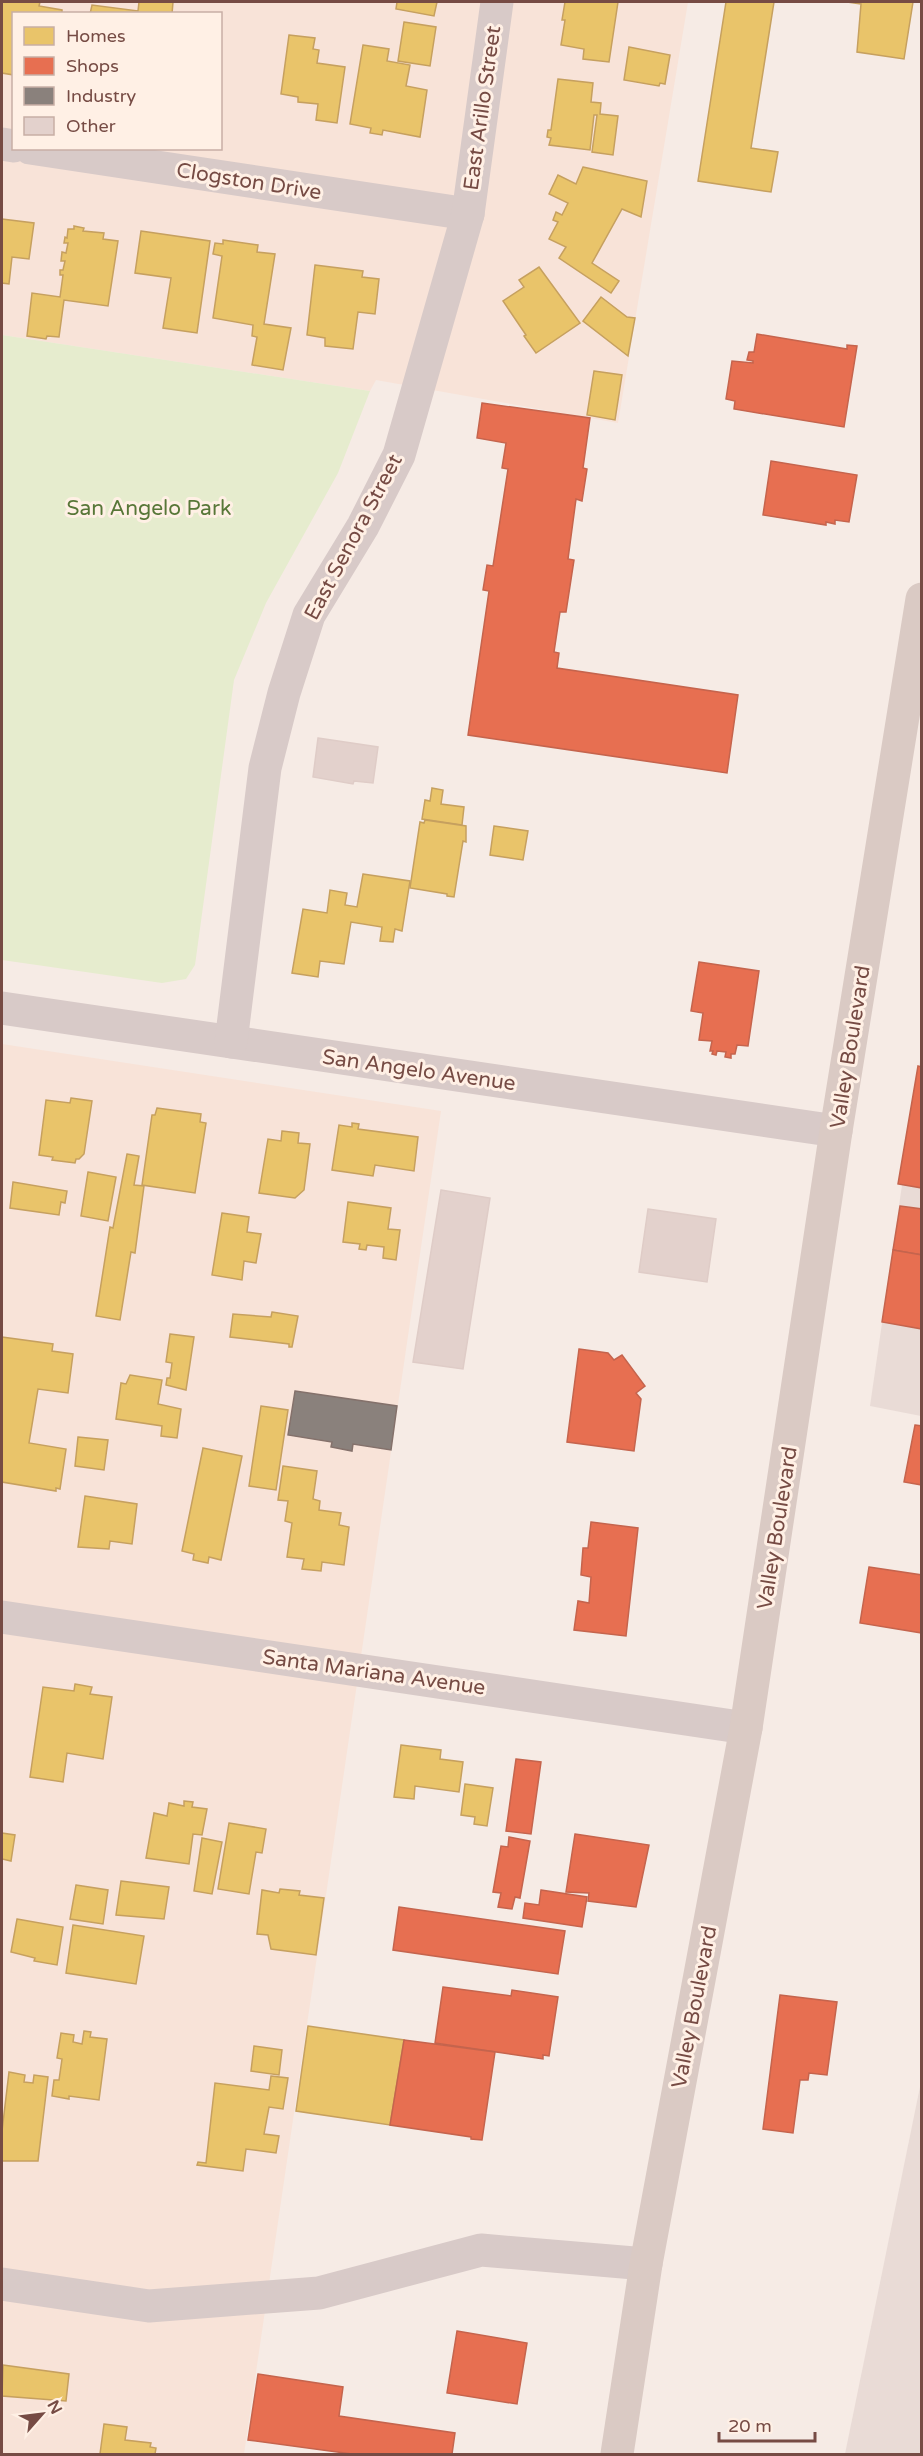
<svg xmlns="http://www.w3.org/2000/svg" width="923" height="2456" viewBox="0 0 923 2456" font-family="'Varela Round',sans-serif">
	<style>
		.residential { fill: #f8e3d8; fill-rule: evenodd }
		.industrial { fill: #e9dbd6 }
		.green { fill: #e6ecce }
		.homes { fill: #e9c46a; stroke: #c6a05f; stroke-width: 1.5 }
		.shops { fill: #e76f51; stroke: #c5644d; stroke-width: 1.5 }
		.industry { fill: #8a817c; stroke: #84716b; stroke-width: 1.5 }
		.building { fill: #e3d1cc; stroke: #dfccc7; stroke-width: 1.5 }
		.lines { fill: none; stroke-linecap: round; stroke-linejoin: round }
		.minor { stroke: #d8cac8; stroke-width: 33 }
		.major { stroke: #dacac4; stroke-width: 33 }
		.labels { text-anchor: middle; stroke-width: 6; stroke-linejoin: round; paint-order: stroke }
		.street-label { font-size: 21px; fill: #764b44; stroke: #fff0e5 }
		.park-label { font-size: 21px; fill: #587738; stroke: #fff0e5 }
	</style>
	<rect width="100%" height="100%" fill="#f6ebe5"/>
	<g class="residential">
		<path d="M2 2H688L618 423 376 380 370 391 2 335ZM14 14H220V148H14Z"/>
		<polygon points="2,1044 441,1111 244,2454 2,2454"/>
	</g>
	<g class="industrial">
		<polygon points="921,1054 921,1416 870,1406"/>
		<polygon points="921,2082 921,2454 845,2454"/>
	</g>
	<polygon class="green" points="2,335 370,391 338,473 266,603 234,680 195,965 186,979 162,983 2,960"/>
	<g class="homes">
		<polygon points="2,2 40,2 39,6 62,10 62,14 14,14 14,75 2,73"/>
		<polygon points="139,2 173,2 172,14 90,14 92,5 138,11"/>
		<polygon points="397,2 437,2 434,16 396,9"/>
		<polygon points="565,2 618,2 609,62 583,59 584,49 561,45 565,20 562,20"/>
		<polygon points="726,2 774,2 751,148 778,152 771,192 698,181"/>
		<polygon points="847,2 913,2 904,59 857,52 861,4"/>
		<polygon points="404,22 436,27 430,66 398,61"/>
		<polygon points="289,35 315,38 313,49 319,50 317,63 345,67 337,123 316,120 318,104 298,102 298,97 281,94"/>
		<polygon points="363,45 389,49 387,61 410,65 406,86 427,90 420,137 383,130 382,135 370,133 371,128 350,124"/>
		<polygon points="629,47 670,55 665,84 660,83 659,86 624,80"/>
		<polygon points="558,79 593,83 591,102 601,103 600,114 618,116 613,155 592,152 597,115 594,115 590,150 549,145 551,138 547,137 548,130 551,130"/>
		<polygon points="583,167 647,181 641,217 622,209 592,263 619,281 611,293 559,258 566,247 549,239 558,222 553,220 556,212 562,215 568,203 549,194 558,175 576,184"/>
		<polygon points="2,219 34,223 29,259 12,257 9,284 2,283"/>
		<polygon points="74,226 84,228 83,231 104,233 103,239 118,241 108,306 64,300 59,337 47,336 46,339 27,336 32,293 60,297 63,275 60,275 60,270 63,270 65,261 61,261 62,252 66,253 68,243 64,243 65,237 67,238 68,229 74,229"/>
		<polygon points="141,231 210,241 197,333 163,328 171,278 135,273"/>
		<polygon points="223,240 258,245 257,252 275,254 264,324 291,328 283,370 252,365 257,337 252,336 253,325 213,318 222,256 213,254 215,243 223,244"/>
		<polygon points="315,265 363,271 362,277 379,279 375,314 358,312 353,349 325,346 325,338 307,335"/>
		<polygon points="539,267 580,323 536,353 524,336 526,335 503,301 524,287 519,280"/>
		<polygon points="601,297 627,317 635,318 628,356 583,321"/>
		<polygon points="594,371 622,375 615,420 587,415"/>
		<polygon points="432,788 443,790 441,804 464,807 462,825 422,819 425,800 430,801"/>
		<polygon points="425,820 466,826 466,842 463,841 454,897 447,896 447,894 410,888 420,822 424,823"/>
		<polygon points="494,826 528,831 523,860 490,855"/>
		<polygon points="363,874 410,881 402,931 395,929 393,942 380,941 382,927 351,922 344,964 320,961 318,977 292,973 303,909 327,913 330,890 347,893 345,905 357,907"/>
		<polygon points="71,1098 92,1101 84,1154 79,1159 76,1159 75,1163 52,1160 53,1157 39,1155 46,1100 70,1103"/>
		<polygon points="157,1108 201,1114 200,1122 206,1123 195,1193 142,1185 152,1115 155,1115"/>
		<polygon points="352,1123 359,1124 358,1129 418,1137 414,1171 375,1165 373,1176 332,1170 339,1125 352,1127"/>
		<polygon points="282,1131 299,1133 298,1143 310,1144 304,1190 295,1198 259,1193 268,1139 281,1141"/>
		<polygon points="127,1154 139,1156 134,1185 144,1186 135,1253 131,1252 120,1320 96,1316 110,1227 113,1228"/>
		<polygon points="88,1172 116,1177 108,1221 81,1216"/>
		<polygon points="13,1182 67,1191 65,1203 61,1202 59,1215 10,1208"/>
		<polygon points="348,1202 391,1208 388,1229 400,1230 396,1260 383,1258 384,1247 367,1245 366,1250 359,1249 360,1244 343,1242"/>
		<polygon points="222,1213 249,1217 247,1232 261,1234 256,1263 244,1261 242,1280 212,1275"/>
		<polygon points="272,1312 298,1316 292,1347 289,1347 289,1344 230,1337 233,1314 271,1317"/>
		<polygon points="170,1334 194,1337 186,1390 166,1385 167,1378 170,1378 172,1363 166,1362"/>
		<polygon points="2,1337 53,1344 52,1351 73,1354 68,1393 38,1389 29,1443 66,1449 60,1489 56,1488 56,1491 2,1482"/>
		<polygon points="130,1375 162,1380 158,1404 181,1409 177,1438 161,1436 162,1426 116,1419 121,1383 126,1384"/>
		<polygon points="261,1406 288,1410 276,1490 249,1486"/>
		<polygon points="78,1437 108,1440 104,1470 75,1466"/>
		<polygon points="203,1448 242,1456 221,1560 209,1557 208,1563 193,1560 194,1554 182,1551"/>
		<polygon points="283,1466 317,1471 313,1499 320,1501 319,1510 341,1513 339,1525 349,1527 344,1565 322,1562 321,1571 302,1569 304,1559 287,1557 292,1523 285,1521 288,1501 278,1500"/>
		<polygon points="85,1496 137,1504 132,1544 110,1541 109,1549 78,1547"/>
		<polygon points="75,1684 92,1687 90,1694 112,1697 103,1759 67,1753 63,1782 30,1777 43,1687 74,1691"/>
		<polygon points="401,1745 441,1750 440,1759 463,1762 459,1792 415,1786 414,1799 394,1797"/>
		<polygon points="465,1784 493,1788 487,1826 474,1824 475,1817 461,1815"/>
		<polygon points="184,1801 193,1802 192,1807 207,1809 202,1835 193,1834 189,1864 146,1858 154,1813 167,1816 169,1803 184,1806"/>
		<polygon points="229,1823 266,1829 262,1853 256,1852 249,1894 218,1889"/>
		<polygon points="2,1833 15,1835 11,1861 2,1859"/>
		<polygon points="202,1838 222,1842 212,1894 194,1891"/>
		<polygon points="121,1881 169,1887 164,1919 116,1915"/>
		<polygon points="76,1885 108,1890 103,1924 70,1919"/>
		<polygon points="280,1889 300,1891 299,1895 324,1898 316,1955 271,1949 268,1935 257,1934 262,1890 279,1893"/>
		<polygon points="17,1919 63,1927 57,1965 34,1961 35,1958 11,1952"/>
		<polygon points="73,1925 144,1936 136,1984 66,1973"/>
		<polygon points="308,2026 404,2040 390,2125 296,2111"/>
		<polygon points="84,2031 91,2032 90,2037 107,2039 99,2100 69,2096 69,2099 52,2096 54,2080 59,2080 62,2059 57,2058 61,2033 74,2035 73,2042 82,2044"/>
		<polygon points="254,2046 282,2050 279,2075 251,2071"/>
		<polygon points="9,2072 25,2075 24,2082 33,2083 34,2075 48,2077 38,2161 2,2161 2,2131"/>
		<polygon points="271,2076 288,2078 283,2109 269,2107 264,2134 279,2136 276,2153 246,2149 243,2171 197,2165 198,2162 206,2163 215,2083 269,2090"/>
		<polygon points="3,2365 69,2374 66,2401 2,2396"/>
		<polygon points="104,2424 127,2427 125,2440 151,2443 150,2447 156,2448 155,2454 100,2454"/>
	</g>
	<g class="shops">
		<polygon points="757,334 847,349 847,345 857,346 844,427 734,409 735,401 726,399 732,361 753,363 753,361 747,360 749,352 754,352"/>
		<polygon points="482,403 590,418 583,468 587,469 582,501 576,499 568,559 574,560 566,612 560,612 554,652 559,653 557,668 738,695 727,773 468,735 489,591 483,590 487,565 493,566 508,469 502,468 506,443 477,438"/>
		<polygon points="771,461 857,475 849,522 835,520 835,524 826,522 826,525 763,515"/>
		<polygon points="699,962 759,971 748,1046 737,1045 735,1054 731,1054 731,1058 725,1057 726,1052 717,1051 716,1055 712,1054 713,1051 710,1051 712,1041 699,1040 703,1013 691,1011"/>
		<polygon points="918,1066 922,1067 922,1188 898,1184"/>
		<polygon points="900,1206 922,1209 922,1255 893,1250"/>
		<polygon points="893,1250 922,1255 922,1329 882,1322"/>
		<polygon points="579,1349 608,1353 614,1360 622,1355 645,1386 636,1393 641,1399 634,1451 567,1442"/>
		<polygon points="915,1425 922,1426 922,1485 904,1482"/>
		<polygon points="591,1522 638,1528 626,1636 574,1630 578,1601 589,1603 591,1577 581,1575 583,1548 588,1548"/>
		<polygon points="869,1567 922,1575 922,1633 860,1623"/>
		<polygon points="516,1759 541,1762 531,1834 506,1831"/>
		<polygon points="575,1834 649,1845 636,1907 588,1901 589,1893 566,1892"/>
		<polygon points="509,1837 530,1841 520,1898 515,1897 512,1909 498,1907 501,1893 493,1892 501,1846 508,1847"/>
		<polygon points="541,1890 587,1897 582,1927 523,1918 525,1903 539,1905"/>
		<polygon points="399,1907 565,1931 558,1974 393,1950"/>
		<polygon points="443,1987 511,1996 512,1990 558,1997 549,2056 543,2055 543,2059 435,2043"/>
		<polygon points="780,1995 837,2002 827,2075 809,2073 808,2080 800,2080 793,2133 763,2129"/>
		<polygon points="404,2040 495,2052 482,2140 471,2139 471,2137 390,2125"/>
		<polygon points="457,2331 527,2343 517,2404 447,2393"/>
		<polygon points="258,2374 343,2387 339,2416 455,2433 452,2454 352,2454 248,2440"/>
	</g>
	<polygon class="industry" points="295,1391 397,1406 391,1450 353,1444 352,1451 331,1447 332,1442 288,1435"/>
	<g class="building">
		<polygon points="318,738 378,747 373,783 354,781 353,784 313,777"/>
		<polygon points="441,1190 490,1198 463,1369 413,1362"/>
		<polygon points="648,1209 716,1219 707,1282 639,1272"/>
	</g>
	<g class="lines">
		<g class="minor">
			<polyline points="2,144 14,146"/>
			<polyline points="30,148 468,214"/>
			<polyline points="2,1008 836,1131"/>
			<polyline points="231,1042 265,768 284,693 309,615 363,526 399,455 468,214 497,2"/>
			<polyline points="2,1617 746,1728"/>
			<polyline points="2,2284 149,2306 319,2293 481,2250 646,2264"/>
		</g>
		<polyline class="major" points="617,2454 646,2264 746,1728 836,1131 922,599"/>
	</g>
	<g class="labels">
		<g class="street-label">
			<text transform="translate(482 108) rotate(-82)" y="7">East Arillo Street</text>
			<text transform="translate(249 181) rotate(9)" y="7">Clogston Drive</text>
			<text transform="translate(353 537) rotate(-62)" y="7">East Senora Street</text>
			<text transform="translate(850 1047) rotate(-81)" y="7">Valley Boulevard</text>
			<text transform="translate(419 1070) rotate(8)" y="7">San Angelo Avenue</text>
			<text transform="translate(777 1528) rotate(-81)" y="7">Valley Boulevard</text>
			<text transform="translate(374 1672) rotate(8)" y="7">Santa Mariana Avenue</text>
			<text transform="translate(694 2007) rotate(-79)" y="7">Valley Boulevard</text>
		</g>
		<g class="park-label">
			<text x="149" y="515">San Angelo Park</text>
		</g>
	</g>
	<rect width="923" height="2456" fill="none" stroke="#764b44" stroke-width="6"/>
	<rect x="12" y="12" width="210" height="138" fill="#fff0e5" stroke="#c8aea5" stroke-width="1.5"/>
	<rect x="24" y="27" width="30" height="18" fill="#e9c46a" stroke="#c8aea5" stroke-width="1.5"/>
	<text x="66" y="42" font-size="18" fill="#764b44">Homes</text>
	<rect x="24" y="57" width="30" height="18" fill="#e76f51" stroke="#c8aea5" stroke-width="1.5"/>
	<text x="66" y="72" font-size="18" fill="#764b44">Shops</text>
	<rect x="24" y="87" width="30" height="18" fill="#8a817c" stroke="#c8aea5" stroke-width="1.5"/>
	<text x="66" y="102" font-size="18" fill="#764b44">Industry</text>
	<rect x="24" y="117" width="30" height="18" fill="#e3d1cc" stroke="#c8aea5" stroke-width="1.5"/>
	<text x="66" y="132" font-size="18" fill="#764b44">Other</text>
	<g transform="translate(42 2414) rotate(62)" stroke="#fff0e5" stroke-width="4.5" paint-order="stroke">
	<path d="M0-4.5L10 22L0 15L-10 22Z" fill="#764b44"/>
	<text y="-9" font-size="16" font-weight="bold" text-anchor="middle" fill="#764b44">N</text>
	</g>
	<path d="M719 2432v9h96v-9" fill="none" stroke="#764b44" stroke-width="3"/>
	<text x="728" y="2432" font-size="18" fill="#764b44" stroke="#fff0e5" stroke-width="4.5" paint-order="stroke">20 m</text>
</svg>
